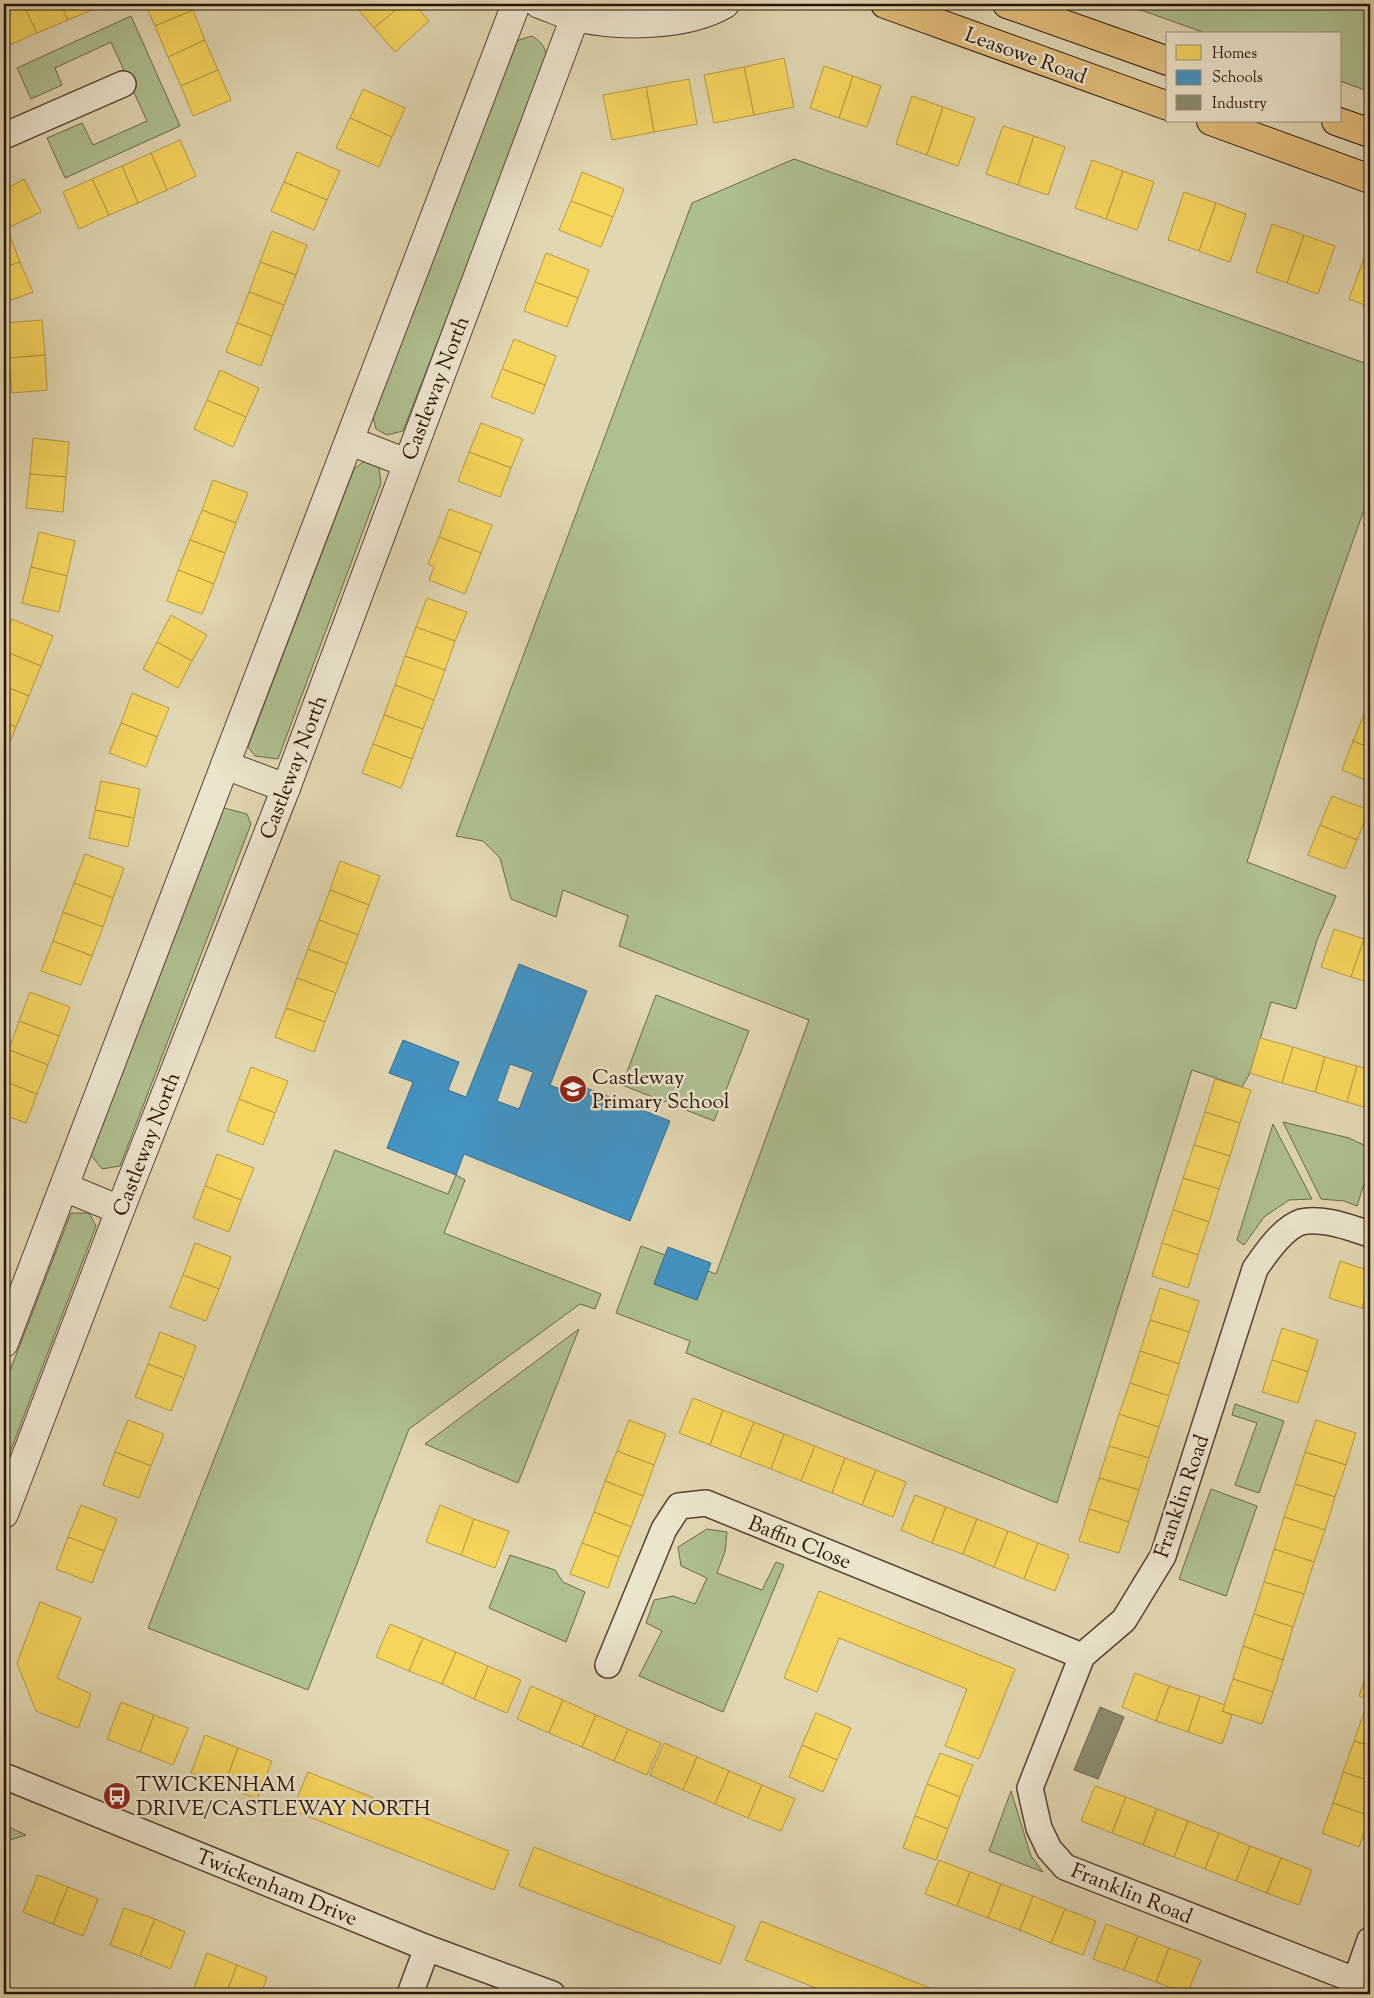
<svg xmlns="http://www.w3.org/2000/svg" width="1374" height="1998" viewBox="0 0 1374 1998" font-family="'Sorts Mill Goudy',serif">
	<style>
		.green { fill: #aebf90; stroke: #6b684b }
		.homes { fill: #f6d55c; stroke: #b89a42 }
		.schools { fill: #4393c3; stroke: #3b6c8a; fill-rule: evenodd }
		.industry { fill: #8c8c6e; stroke: #6e674f }
		.lines { fill: none; stroke-linecap: round; stroke-linejoin: round }
		.minor-casing { stroke: #564331; stroke-width: 28 }
		.tertiary-casing { stroke: #564331; stroke-width: 30 }
		.primary-casing { stroke: #281206; stroke-width: 30 }
		.minor { stroke: #ece5cd; stroke-width: 25 }
		.tertiary { stroke: #ece5cd; stroke-width: 28 }
		.primary { stroke: #e0bc79; stroke-width: 28 }
		.labels { text-anchor: middle; stroke-width: 5; stroke-linejoin: round; paint-order: stroke }
		.street-label { font-size: 21px; fill: #281206; stroke: #ece5cd }
		.poi-label { font-size: 21px; fill: #281206; stroke: #ece5cd; text-anchor: start }
	</style>
	<rect width="100%" height="100%" fill="#e1d7b2"/>
	<filter id="stains"><feTurbulence type="fractalNoise" baseFrequency=".004" numOctaves="4"/><feColorMatrix values="0 0 0 0 .2 0 0 0 0 .09 0 0 0 0 .02 0 0 0 .5 -.17"/></filter>
	<radialGradient id="worn" r=".72"><stop offset=".6" stop-color="#630" stop-opacity="0"/><stop offset="1" stop-color="#630" stop-opacity=".3"/></radialGradient>
	<g class="green">
		<polygon points="1124,4 1370,4 1370,92 1340,81 1340,34 1208,34"/>
		<polygon points="131,16 180,126 65,178 47,138 82,123 93,145 147,121 111,42 55,68 62,85 31,99 17,68"/>
		<path d="M532 36C547 46 548 52 543 70L403 431 387 435 376 429 373 417 516 41Z"/>
		<polygon points="794,159 1370,365 1370,493 1322,628 1247,862 1336,896 1317,940 1296,1009 1271,1002 1250,1073 1242,1087 1192,1070 1057,1503 686,1353 690,1341 616,1313 641,1246 665,1255 654,1284 697,1300 708,1271 716,1274 809,1020 619,946 628,916 563,890 556,917 511,899 500,858 483,841 456,836 692,203"/>
		<polygon points="366,460 379,467 381,483 278,759 255,756 248,747 354,469"/>
		<polygon points="224,808 247,814 251,824 120,1166 102,1169 91,1155"/>
		<polygon points="656,995 749,1031 714,1121 622,1085"/>
		<polygon points="1283,1122 1349,1138 1370,1148 1370,1165 1357,1206 1344,1201 1321,1199"/>
		<polygon points="1273,1124 1312,1199 1289,1200 1264,1217 1244,1245 1237,1240"/>
		<polygon points="335,1150 448,1194 456,1175 465,1180 444,1233 601,1294 595,1309 580,1304 409,1429 308,1690 148,1628"/>
		<polygon points="71,1213 89,1213 96,1226 4,1468 4,1386"/>
		<polygon points="579,1329 518,1483 425,1444"/>
		<polygon points="1235,1404 1284,1421 1259,1493 1235,1485 1257,1423 1232,1415"/>
		<polygon points="1211,1489 1257,1506 1226,1596 1179,1579"/>
		<polygon points="707,1529 727,1532 725,1552 717,1573 762,1590 776,1562 784,1565 723,1712 639,1676 662,1631 646,1623 654,1600 673,1596 695,1604 707,1578 681,1566 678,1547"/>
		<polygon points="510,1555 555,1570 563,1582 585,1592 566,1642 489,1608"/>
		<polygon points="1011,1791 1031,1856 1043,1872 989,1851"/>
		<polygon points="4,1825 26,1835 4,1842"/>
	</g>
	<g class="homes">
		<polygon points="4,4 23,4 37,33 5,47"/>
		<polygon points="23,4 61,4 68,20 37,33"/>
		<polygon points="61,4 94,4 96,8 68,20"/>
		<polygon points="145,4 190,4 193,10 155,26"/>
		<polygon points="356,4 403,4 374,28 354,5"/>
		<polygon points="403,4 414,4 429,21 395,52 374,28"/>
		<polygon points="193,10 205,40 168,57 155,26"/>
		<polygon points="205,40 218,70 181,86 168,57"/>
		<polygon points="784,58 794,107 754,115 744,67"/>
		<polygon points="824,66 853,76 839,118 810,108"/>
		<polygon points="744,67 754,115 714,123 704,75"/>
		<polygon points="218,70 231,100 193,116 181,86"/>
		<polygon points="853,76 881,86 867,127 839,118"/>
		<polygon points="689,79 697,124 654,132 646,87"/>
		<polygon points="646,87 654,132 612,140 603,95"/>
		<polygon points="363,89 405,108 392,137 350,118"/>
		<polygon points="912,96 943,107 927,155 896,144"/>
		<polygon points="943,107 975,118 958,166 927,155"/>
		<polygon points="350,118 392,137 379,167 336,148"/>
		<polygon points="1003,126 1034,136 1018,185 986,174"/>
		<polygon points="1034,136 1065,147 1048,195 1018,185"/>
		<polygon points="180,140 196,176 167,190 151,153"/>
		<polygon points="297,152 340,171 327,200 284,182"/>
		<polygon points="151,153 167,190 138,203 122,166"/>
		<polygon points="1092,160 1123,171 1106,219 1075,208"/>
		<polygon points="122,166 138,203 109,215 92,179"/>
		<polygon points="1123,171 1154,182 1137,230 1106,219"/>
		<polygon points="582,172 624,189 613,217 571,201"/>
		<polygon points="24,179 41,212 8,228 4,220 4,190"/>
		<polygon points="92,179 109,215 79,229 63,192"/>
		<polygon points="284,182 327,200 314,230 271,211"/>
		<polygon points="1184,192 1216,203 1199,251 1168,240"/>
		<polygon points="571,201 613,217 601,247 559,230"/>
		<polygon points="1216,203 1246,214 1230,262 1199,251"/>
		<polygon points="1272,224 1304,235 1287,283 1256,272"/>
		<polygon points="8,231 20,262 4,268 4,233"/>
		<polygon points="272,231 307,245 296,275 260,262"/>
		<polygon points="1304,235 1335,246 1318,294 1287,283"/>
		<polygon points="546,253 589,270 578,298 535,282"/>
		<polygon points="1364,258 1370,260 1370,307 1349,299"/>
		<polygon points="20,262 33,292 4,303 4,268"/>
		<polygon points="260,262 296,275 284,305 249,292"/>
		<polygon points="535,282 578,298 567,327 524,311"/>
		<polygon points="249,292 284,305 272,336 237,323"/>
		<polygon points="42,320 45,355 9,358 6,323"/>
		<polygon points="237,323 272,336 261,366 226,352"/>
		<polygon points="514,339 556,356 545,385 502,369"/>
		<polygon points="45,355 47,390 12,393 9,358"/>
		<polygon points="502,369 545,385 534,414 491,397"/>
		<polygon points="220,370 259,388 246,417 207,400"/>
		<polygon points="207,400 246,417 233,447 194,429"/>
		<polygon points="481,423 523,439 511,468 469,452"/>
		<polygon points="33,438 69,442 66,477 30,474"/>
		<polygon points="469,452 511,468 500,497 458,481"/>
		<polygon points="30,474 66,477 63,512 26,508"/>
		<polygon points="213,480 248,493 236,523 202,510"/>
		<polygon points="449,509 492,525 481,553 439,537"/>
		<polygon points="202,510 236,523 225,553 190,540"/>
		<polygon points="39,532 75,541 67,576 31,567"/>
		<polygon points="439,537 481,553 465,594 429,580 434,567 428,564"/>
		<polygon points="190,540 225,553 214,584 178,570"/>
		<polygon points="31,567 67,576 59,612 22,603"/>
		<polygon points="178,570 214,584 202,614 167,601"/>
		<polygon points="427,598 467,612 455,641 416,627"/>
		<polygon points="171,615 207,635 192,661 157,642"/>
		<polygon points="12,619 53,636 41,666 4,651 4,640"/>
		<polygon points="416,627 455,641 445,670 405,656"/>
		<polygon points="157,642 192,661 178,688 143,669"/>
		<polygon points="4,651 41,666 29,696 4,686"/>
		<polygon points="405,656 445,670 434,700 395,685"/>
		<polygon points="395,685 434,700 423,729 384,715"/>
		<polygon points="4,686 29,696 16,727 4,722"/>
		<polygon points="132,693 169,708 157,737 121,723"/>
		<polygon points="1365,712 1370,714 1370,748 1353,741"/>
		<polygon points="384,715 423,729 412,759 373,744"/>
		<polygon points="4,722 16,727 4,757"/>
		<polygon points="121,723 157,737 146,767 109,753"/>
		<polygon points="1353,741 1370,748 1370,782 1342,770"/>
		<polygon points="373,744 412,759 401,788 362,773"/>
		<polygon points="101,781 140,789 134,818 95,810"/>
		<polygon points="1332,796 1369,810 1357,840 1320,825"/>
		<polygon points="95,810 134,818 128,847 89,838"/>
		<polygon points="1320,825 1357,840 1345,869 1308,855"/>
		<polygon points="85,854 124,868 113,898 74,883"/>
		<polygon points="340,861 380,876 369,905 330,890"/>
		<polygon points="74,883 113,898 103,927 63,912"/>
		<polygon points="330,890 369,905 358,935 319,920"/>
		<polygon points="63,912 103,927 92,956 53,941"/>
		<polygon points="319,920 358,935 347,964 308,949"/>
		<polygon points="1334,929 1364,939 1351,977 1321,967"/>
		<polygon points="1364,939 1370,941 1370,983 1351,977"/>
		<polygon points="53,941 92,956 81,985 41,971"/>
		<polygon points="308,949 347,964 336,993 297,978"/>
		<polygon points="297,978 336,993 325,1022 286,1008"/>
		<polygon points="30,992 70,1007 59,1036 19,1021"/>
		<polygon points="286,1008 325,1022 314,1052 275,1037"/>
		<polygon points="19,1021 59,1036 48,1065 9,1050"/>
		<polygon points="1260,1038 1293,1047 1282,1083 1250,1073"/>
		<polygon points="1293,1047 1325,1057 1315,1092 1282,1083"/>
		<polygon points="9,1050 48,1065 37,1094 4,1081 4,1063"/>
		<polygon points="1325,1057 1357,1066 1347,1102 1315,1092"/>
		<polygon points="1357,1066 1370,1070 1370,1109 1347,1102"/>
		<polygon points="251,1067 288,1081 275,1113 239,1099"/>
		<polygon points="1215,1079 1251,1090 1240,1123 1205,1112"/>
		<polygon points="4,1081 37,1094 26,1123 4,1115"/>
		<polygon points="239,1099 275,1113 263,1145 227,1131"/>
		<polygon points="1205,1112 1240,1123 1230,1156 1194,1145"/>
		<polygon points="1194,1145 1230,1156 1219,1189 1183,1178"/>
		<polygon points="217,1154 254,1168 241,1200 205,1186"/>
		<polygon points="1183,1178 1219,1189 1209,1222 1173,1210"/>
		<polygon points="205,1186 241,1200 229,1232 193,1218"/>
		<polygon points="1173,1210 1209,1222 1198,1255 1162,1243"/>
		<polygon points="195,1243 231,1257 219,1289 183,1275"/>
		<polygon points="1162,1243 1198,1255 1188,1288 1152,1276"/>
		<polygon points="1340,1261 1370,1271 1370,1284 1362,1308 1329,1298"/>
		<polygon points="183,1275 219,1289 206,1321 170,1307"/>
		<polygon points="1370,1284 1370,1311 1362,1308"/>
		<polygon points="1160,1288 1199,1301 1189,1332 1150,1320"/>
		<polygon points="1150,1320 1189,1332 1179,1364 1140,1351"/>
		<polygon points="1282,1328 1318,1340 1308,1372 1272,1360"/>
		<polygon points="160,1332 196,1346 184,1378 148,1364"/>
		<polygon points="1140,1351 1179,1364 1169,1396 1130,1383"/>
		<polygon points="1272,1360 1308,1372 1298,1403 1262,1392"/>
		<polygon points="148,1364 184,1378 171,1411 135,1397"/>
		<polygon points="1130,1383 1169,1396 1159,1427 1119,1414"/>
		<polygon points="693,1398 723,1410 710,1445 679,1433"/>
		<polygon points="723,1410 754,1422 740,1457 710,1445"/>
		<polygon points="1119,1414 1159,1427 1149,1458 1109,1446"/>
		<polygon points="128,1420 164,1434 151,1466 115,1452"/>
		<polygon points="629,1420 666,1434 654,1465 617,1451"/>
		<polygon points="1316,1420 1356,1433 1346,1465 1305,1452"/>
		<polygon points="754,1422 784,1434 771,1469 740,1457"/>
		<polygon points="784,1434 815,1446 801,1481 771,1469"/>
		<polygon points="815,1446 845,1458 832,1493 801,1481"/>
		<polygon points="1109,1446 1149,1458 1139,1490 1099,1478"/>
		<polygon points="617,1451 654,1465 643,1496 605,1481"/>
		<polygon points="115,1452 151,1466 139,1498 103,1485"/>
		<polygon points="1305,1452 1346,1465 1335,1497 1295,1484"/>
		<polygon points="845,1458 876,1470 862,1505 832,1493"/>
		<polygon points="876,1470 906,1482 893,1517 862,1505"/>
		<polygon points="1099,1478 1139,1490 1129,1522 1089,1509"/>
		<polygon points="605,1481 643,1496 631,1527 594,1512"/>
		<polygon points="1295,1484 1335,1497 1325,1530 1284,1517"/>
		<polygon points="915,1495 946,1507 932,1543 901,1530"/>
		<polygon points="81,1505 117,1519 104,1551 68,1537"/>
		<polygon points="440,1505 474,1519 461,1555 426,1542"/>
		<polygon points="946,1507 977,1519 963,1554 932,1543"/>
		<polygon points="1089,1509 1129,1522 1119,1553 1079,1541"/>
		<polygon points="594,1512 631,1527 619,1557 582,1543"/>
		<polygon points="1284,1517 1325,1530 1314,1562 1274,1549"/>
		<polygon points="474,1519 509,1531 495,1568 461,1555"/>
		<polygon points="977,1519 1008,1531 994,1567 963,1554"/>
		<polygon points="1008,1531 1038,1543 1024,1579 994,1567"/>
		<polygon points="68,1537 104,1551 92,1583 56,1569"/>
		<polygon points="582,1543 619,1557 608,1588 570,1574"/>
		<polygon points="1038,1543 1069,1555 1055,1591 1024,1579"/>
		<polygon points="1274,1549 1314,1562 1304,1594 1264,1582"/>
		<polygon points="1264,1582 1304,1594 1293,1627 1254,1614"/>
		<polygon points="819,1591 1015,1669 979,1759 945,1746 967,1689 839,1638 817,1692 784,1678"/>
		<polygon points="40,1602 81,1618 57,1678 91,1694 78,1728 36,1711 17,1663"/>
		<polygon points="1254,1614 1293,1627 1283,1660 1243,1646"/>
		<polygon points="390,1624 423,1638 409,1671 376,1657"/>
		<polygon points="423,1638 456,1652 442,1684 409,1671"/>
		<polygon points="1243,1646 1283,1660 1273,1692 1233,1679"/>
		<polygon points="456,1652 488,1666 474,1699 442,1684"/>
		<polygon points="1370,1664 1370,1700 1359,1696"/>
		<polygon points="488,1666 521,1680 507,1713 474,1699"/>
		<polygon points="1135,1673 1169,1686 1156,1721 1122,1707"/>
		<polygon points="1233,1679 1273,1692 1262,1724 1222,1711"/>
		<polygon points="531,1686 563,1700 549,1733 517,1719"/>
		<polygon points="1169,1686 1200,1696 1188,1732 1156,1721"/>
		<polygon points="1200,1696 1225,1705 1222,1711 1232,1715 1222,1744 1188,1732"/>
		<polygon points="563,1700 596,1715 582,1747 549,1733"/>
		<polygon points="121,1702 154,1715 140,1752 107,1739"/>
		<polygon points="1365,1710 1370,1712 1370,1746 1354,1741"/>
		<polygon points="816,1713 851,1728 837,1760 802,1745"/>
		<polygon points="154,1715 188,1728 173,1765 140,1752"/>
		<polygon points="596,1715 628,1729 614,1761 582,1747"/>
		<polygon points="628,1729 661,1743 647,1775 614,1761"/>
		<polygon points="205,1735 238,1748 224,1786 191,1773"/>
		<polygon points="1354,1741 1370,1746 1370,1781 1343,1772"/>
		<polygon points="664,1743 697,1757 683,1790 650,1775"/>
		<polygon points="802,1745 837,1760 823,1792 789,1777"/>
		<polygon points="238,1748 272,1761 257,1799 224,1786"/>
		<polygon points="940,1753 973,1765 960,1797 927,1784"/>
		<polygon points="697,1757 729,1771 715,1804 683,1790"/>
		<polygon points="729,1771 762,1785 748,1818 715,1804"/>
		<polygon points="308,1772 509,1851 494,1890 292,1810"/>
		<polygon points="1343,1772 1370,1781 1370,1816 1333,1803"/>
		<polygon points="927,1784 960,1797 948,1829 915,1816"/>
		<polygon points="762,1785 795,1799 781,1831 748,1818"/>
		<polygon points="1095,1786 1126,1797 1112,1833 1081,1821"/>
		<polygon points="1126,1797 1157,1809 1143,1845 1112,1833"/>
		<polygon points="1333,1803 1370,1816 1359,1847 1322,1833"/>
		<polygon points="1157,1809 1188,1821 1174,1857 1143,1845"/>
		<polygon points="915,1816 948,1829 936,1860 903,1848"/>
		<polygon points="1188,1821 1219,1833 1205,1869 1174,1857"/>
		<polygon points="1219,1833 1250,1846 1236,1881 1205,1869"/>
		<polygon points="1250,1846 1281,1858 1267,1893 1236,1881"/>
		<polygon points="534,1847 735,1926 720,1964 519,1886"/>
		<polygon points="1281,1858 1312,1870 1299,1905 1267,1893"/>
		<polygon points="939,1860 970,1872 957,1906 925,1894"/>
		<polygon points="970,1872 1001,1884 988,1918 957,1906"/>
		<polygon points="38,1875 68,1887 53,1924 23,1912"/>
		<polygon points="1001,1884 1033,1896 1020,1930 988,1918"/>
		<polygon points="68,1887 98,1899 83,1936 53,1924"/>
		<polygon points="1033,1896 1065,1909 1051,1943 1020,1930"/>
		<polygon points="124,1908 155,1919 140,1956 110,1945"/>
		<polygon points="1065,1909 1096,1921 1083,1955 1051,1943"/>
		<polygon points="155,1919 185,1932 170,1969 140,1956"/>
		<polygon points="761,1921 945,1994 831,1994 745,1960"/>
		<polygon points="1106,1924 1138,1936 1124,1970 1093,1959"/>
		<polygon points="1138,1936 1169,1948 1156,1982 1124,1970"/>
		<polygon points="1169,1948 1201,1960 1187,1994 1156,1982"/>
		<polygon points="207,1953 237,1965 226,1994 203,1994 193,1990"/>
		<polygon points="237,1965 267,1977 261,1994 226,1994"/>
		<polygon points="1271,1988 1287,1994 1268,1994"/>
	</g>
	<g class="schools">
		<path d="M519 964 587 991 550 1085 581 1097 584 1087 670 1121 630 1221 464 1154 456 1175 387 1148 413 1082 389 1073 403 1040 459 1062 448 1090 466 1097ZM510 1064 533 1072 519 1109 497 1101Z"/>
		<polygon points="668,1247 711,1263 697,1300 654,1284"/>
	</g>
	<polygon class="industry" points="1100,1707 1124,1717 1098,1779 1074,1770"/>
	<g class="lines">
		<g class="minor-casing">
			<g id="minor">
				<polyline points="4,136 123,84"/>
				<polyline points="608,1665 664,1529 679,1506 706,1503 1082,1656"/>
				<polyline points="4,1776 427,1948 552,1994"/>
				<path d="M1357 1981 1065 1867 1049 1849 1039 1828 1030 1788 1082 1656 1124 1620 1163 1556 1255 1269C1265 1254 1283 1228 1301 1222 1323 1217 1350 1228 1370 1234"/>
				<polyline points="410,1994 427,1948"/>
				<polyline points="1351,1994 1370,1940"/>
			</g>
		</g>
		<g class="tertiary-casing">
			<g id="tertiary">
				<path d="M539 4C551 8 563 14 575 17 618 27 686 27 725 4"/>
				<polyline points="350,441 407,463"/>
				<polyline points="225,765 286,788"/>
				<polyline points="64,1187 120,1210"/>
				<polyline points="4,1343 516,4"/>
				<polyline points="4,1514 120,1210 286,788 575,17"/>
			</g>
		</g>
		<g class="primary-casing">
			<g id="primary">
				<polyline points="885,4 1168,106"/>
				<polyline points="1007,4 1168,61"/>
				<polyline points="1211,121 1370,179"/>
				<polyline points="1336,121 1370,133"/>
			</g>
		</g>
		<use href="#minor" class="minor"/>
		<use href="#tertiary" class="tertiary"/>
		<use href="#primary" class="primary"/>
	</g>
	<defs>
		<g id="school-disc" transform="scale(1.4375)"><circle r="9.5" fill="#8f2418" stroke="#ece5cd"/><path d="M0-5L7-2L0 1L-7-2ZM-4 1L0 2.5L4 1V4Q0 6-4 4Z" fill="#fff"/></g>
		<g id="bus-disc" transform="scale(1.4375)"><circle r="9.5" fill="#8f2418" stroke="#ece5cd"/><path d="M-5-6H5V4H4V6H2V4H-2V6H-4V4H-5ZM-3.5-4V0h7V-4ZM-3.5 1.2v1.5H-2V1.2ZM2 1.2v1.5H3.5V1.2Z" fill="#fff"/></g>
	</defs>
	<g fill-rule="evenodd">
		<use href="#school-disc" x="573" y="1089"/>
		<use href="#bus-disc" x="117" y="1796"/>
	</g>
	<g class="labels">
		<g class="street-label">
			<text transform="translate(1026 55) rotate(20)" y="7">Leasowe Road</text>
			<text transform="translate(435 388) rotate(-69)" y="7">Castleway North</text>
			<text transform="translate(293 767) rotate(-69)" y="7">Castleway North</text>
			<text transform="translate(146 1144) rotate(-69)" y="7">Castleway North</text>
			<text transform="translate(1181 1496) rotate(-71)" y="7">Franklin Road</text>
			<text transform="translate(800 1542) rotate(22)" y="7">Baffin Close</text>
			<text transform="translate(277 1887) rotate(22)" y="7">Twickenham Drive</text>
			<text transform="translate(1132 1893) rotate(22)" y="7">Franklin Road</text>
		</g>
		<g class="poi-label">
			<text x="592" y="1084">Castleway<tspan x="592" dy="24">Primary School</tspan></text>
			<text x="136" y="1791">TWICKENHAM<tspan x="136" dy="24">DRIVE/CASTLEWAY NORTH</tspan></text>
		</g>
	</g>
	<rect width="1374" height="1998" fill="none" stroke="#e1d7b2" stroke-width="20"/>
	<rect x="5" y="5" width="1364" height="1988" fill="none" stroke="#281206" stroke-width="2.5"/>
	<rect x="10" y="10" width="1354" height="1978" fill="none" stroke="#281206"/>
	<rect x="1166" y="32" width="175" height="90" fill="#ece5cd" stroke="#9e917d"/>
	<rect x="1176" y="45" width="25" height="15" fill="#f6d55c" stroke="#9e917d"/>
	<text x="1212" y="58" font-size="15" fill="#281206">Homes</text>
	<rect x="1176" y="70" width="25" height="15" fill="#4393c3" stroke="#9e917d"/>
	<text x="1212" y="82" font-size="15" fill="#281206">Schools</text>
	<rect x="1176" y="95" width="25" height="15" fill="#8c8c6e" stroke="#9e917d"/>
	<text x="1212" y="108" font-size="15" fill="#281206">Industry</text>
	<rect width="100%" height="100%" filter="url(#stains)"/>
	<rect width="100%" height="100%" fill="url(#worn)"/>
</svg>
